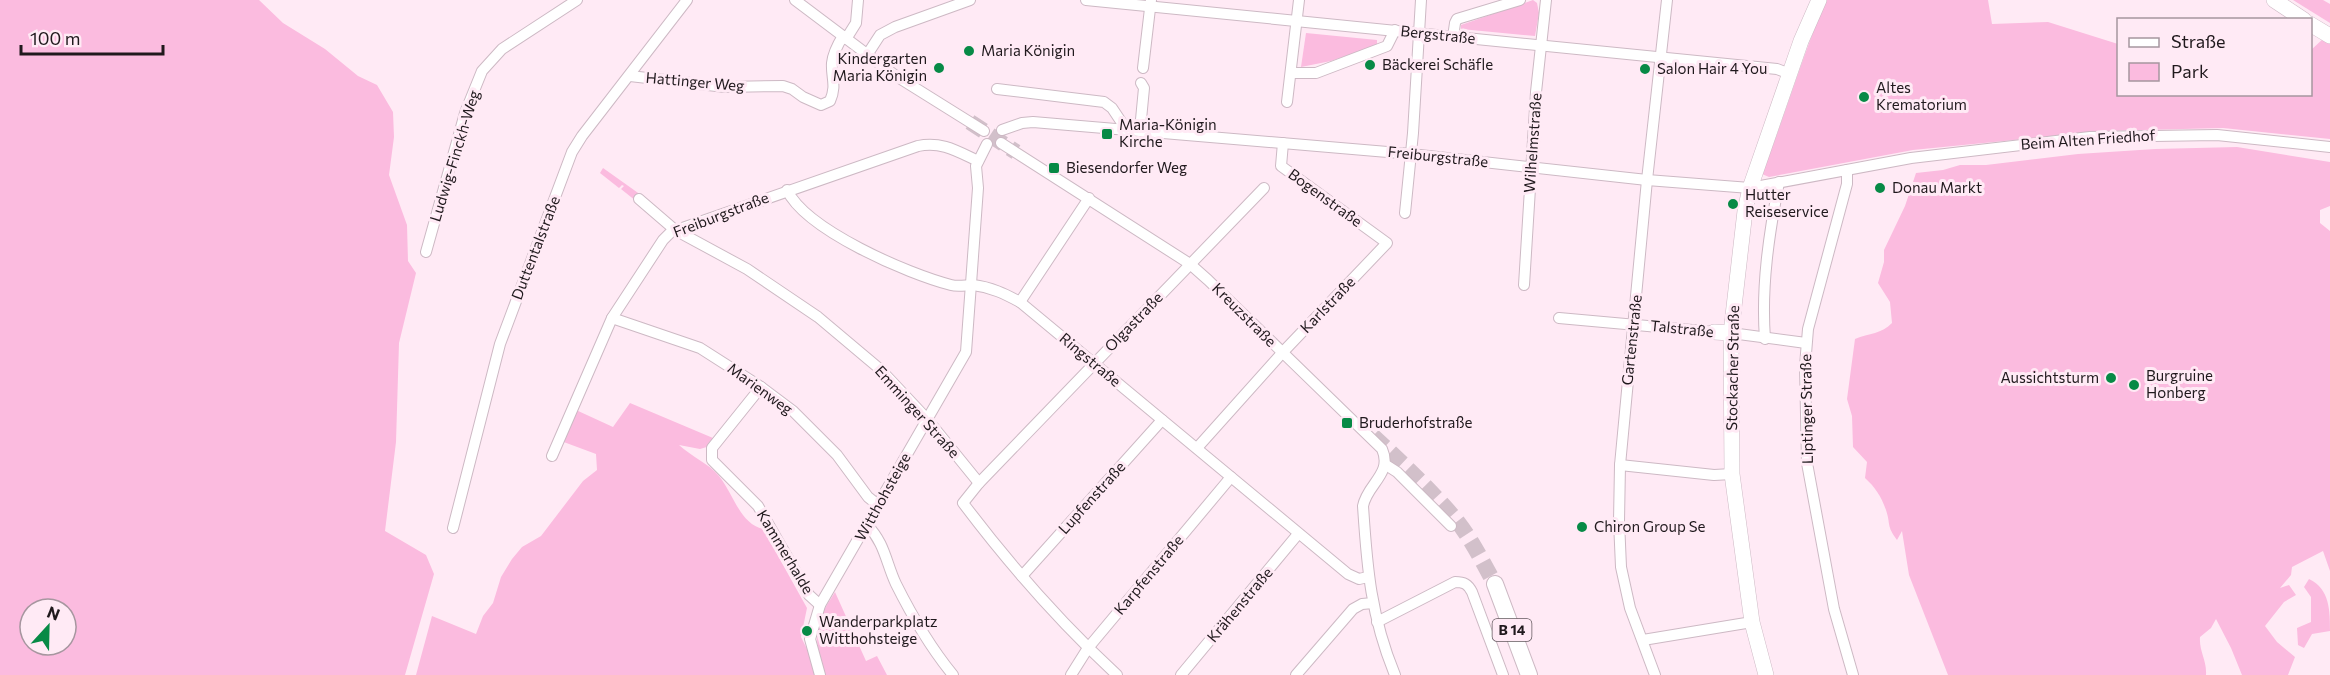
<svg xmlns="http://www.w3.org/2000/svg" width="2330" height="675" viewBox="0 0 2330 675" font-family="Commissioner,sans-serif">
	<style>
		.green { fill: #fbbbdf; fill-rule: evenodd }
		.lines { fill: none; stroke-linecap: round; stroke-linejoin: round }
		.primary-tunnel { stroke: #d2c0ca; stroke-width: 16; stroke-dasharray: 16 8; stroke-linecap: butt }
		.street-casing { stroke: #cdb9c4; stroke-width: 12 }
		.secondary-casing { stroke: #cdb9c4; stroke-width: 16 }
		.primary-casing { stroke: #cdb9c4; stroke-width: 18 }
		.street { stroke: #fff; stroke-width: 10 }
		.secondary { stroke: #fff; stroke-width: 15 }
		.primary { stroke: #fff; stroke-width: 16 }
		.poi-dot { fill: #078a46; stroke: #ffeaf5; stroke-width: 2 }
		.labels { text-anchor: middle; stroke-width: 6; stroke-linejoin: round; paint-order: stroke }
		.shield { fill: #ffeaf5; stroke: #63585e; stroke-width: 1.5 }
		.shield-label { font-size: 14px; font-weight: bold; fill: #20191d }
		.street-label { font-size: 15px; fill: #20191d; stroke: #ffeaf5 }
		.poi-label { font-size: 15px; fill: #20191d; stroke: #ffeaf5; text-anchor: start }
	</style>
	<rect width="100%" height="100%" fill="#ffeaf5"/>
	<g class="green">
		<path d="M0 0H259L283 23 325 49 358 76 377 85 393 112 394 137 389 175 407 225 408 261 416 273 399 343 396 442 385 531 426 555 434 574 405 675H0ZM30 609H66V645H30Z"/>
		<polygon points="1533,0 1537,3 1539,13 1535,36 1461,29 1461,25"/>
		<path d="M1826 0H1988L1992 24 2048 22 2118 44V94H2310L2311 50 2324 38 2330 42V139L2223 128 2103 131 1913 150 1769 177 1762 174C1785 116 1802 57 1826 0Z"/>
		<polygon points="2293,0 2323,0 2330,4 2330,23"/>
		<polygon points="1306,33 1377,40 1377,45 1331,61 1301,67"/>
		<path d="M2237 147 2330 162V206L2320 210V223L2330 231V571L2323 551 2292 567 2291 575 2280 588 2289 585 2296 595 2284 602 2265 626 2277 642 2295 657 2288 675H2242L2231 648 2216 619 2211 628 2200 637C2199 652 2207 660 2206 675H1948L1909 575 1902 531 1897 540C1886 525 1891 525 1886 510 1881 496 1875 487 1865 478L1867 462 1853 447 1852 416 1847 399 1855 339C1869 333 1882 334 1892 323L1890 302 1878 283 1884 262V250L1905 206 1916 173 1943 170 1960 165H1986L2078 154 2155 149Z"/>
		<polygon points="603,168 641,195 636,201 621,189 624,186 622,185 619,188 600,173"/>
		<path d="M630 403 713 438 710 446 700 449 679 445C692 457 708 463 719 476 733 493 740 524 763 529L807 608 801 637 807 649 819 653C813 627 821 614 835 592L866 661 877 656 887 675H416L432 616 476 634 483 616 493 603 501 577 512 559 522 547 541 536 583 481 597 470 596 454 561 441 576 410 613 427Z"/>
		<path d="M2309 579C2330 589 2330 611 2330 631L2312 634 2304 648 2298 645 2297 628 2311 622V597L2304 587Z"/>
	</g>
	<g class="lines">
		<g class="primary-tunnel">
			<polyline points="970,122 1016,152"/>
			<path d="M1373 436C1402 463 1431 490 1457 521 1472 540 1483 563 1495 584"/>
		</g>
		<g class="street-casing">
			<g id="street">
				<polyline points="795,0 896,76 984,131"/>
				<polyline points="1086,0 1777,69 1790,74"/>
				<polyline points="1453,37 1455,23 1457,19 1520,0"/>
				<polyline points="846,39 856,23 858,0"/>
				<polyline points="867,55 880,35 895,27 970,0"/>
				<polyline points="1143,68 1151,0"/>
				<polyline points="1292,73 1316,73 1387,46 1395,30"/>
				<path d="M630 76 725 87 783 86 792 89 803 97 821 105 830 101C837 85 831 78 832 63 833 54 838 44 843 36"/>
				<polyline points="997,89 1104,102 1112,108 1126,129"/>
				<polyline points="1287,102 1299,0"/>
				<polyline points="1002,130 1022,123 1033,122 1411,154 1647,180 1750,188 1911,158 2090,137 2217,135 2330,147"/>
				<polyline points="1140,130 1144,88 1141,83"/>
				<path d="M1001 143 1190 264 1208 280 1382 449C1393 474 1367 484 1363 506 1367 568 1371 617 1395 675"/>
				<polyline points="1847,170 1847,184 1808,329 1805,366 1807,463 1834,609 1853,675"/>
				<path d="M787 190C806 230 908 274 951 285 958 287 966 285 973 285 991 287 1005 294 1020 302L1348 574 1359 579 1368 577"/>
				<polyline points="639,199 675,230 747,269 818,317 881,370 927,419 979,483"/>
				<polyline points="1405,213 1413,133 1421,0"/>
				<polyline points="426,252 465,113 482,71 502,49 577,0"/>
				<polyline points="1524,285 1536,92 1546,0"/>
				<polyline points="1020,302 1089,198"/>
				<polyline points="612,318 700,348 761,387 793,411 837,455 868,497 878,505"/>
				<polyline points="1559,318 1714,332"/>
				<polyline points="1731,333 1806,343"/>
				<path d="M1765 339C1761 286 1769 234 1779 182"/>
				<polyline points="761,387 712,448 712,460 758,506 809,595 820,605"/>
				<polyline points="1197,448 1282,353 1387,243 1281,166 1283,143"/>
				<path d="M552 456 612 318 663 240 671 232 918 146C941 141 957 151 978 161"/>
				<polyline points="1386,465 1397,472 1451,526"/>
				<polyline points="1620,465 1714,475 1732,474"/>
				<path d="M867 525C885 543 886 563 896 584 912 616 930 647 953 675"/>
				<polyline points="453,528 500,344 572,152 582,136 687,0"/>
				<polyline points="1022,576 1162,420"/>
				<path d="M1377 622 1455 582C1464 582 1468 584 1472 592L1503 675"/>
				<polyline points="1643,640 1752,622"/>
				<polyline points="820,675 810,639 820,605 966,352 978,188 976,166 987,144"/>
				<polyline points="1071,675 1088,648 1231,477"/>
				<path d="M1117 675C1061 623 1009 564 963 503L979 483 1264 188"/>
				<polyline points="1181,675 1298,534"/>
				<polyline points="1296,675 1353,609 1362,604 1373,603"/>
				<polyline points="1655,675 1630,608 1621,567 1619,521 1620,465 1647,180 1667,0"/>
			</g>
		</g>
		<g class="secondary-casing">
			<g id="secondary">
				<polyline points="2274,0 2304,20"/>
				<polyline points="2310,24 2330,36"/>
				<polyline points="1714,332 1731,333"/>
				<polyline points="1766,675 1752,622 1732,474 1731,333 1745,211 1750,188 1801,41 1819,0"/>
			</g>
		</g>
		<g class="primary-casing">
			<polyline id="primary" points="1495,584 1529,675"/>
		</g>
		<use href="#street" class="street"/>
		<use href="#secondary" class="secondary"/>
		<use href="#primary" class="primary"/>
	</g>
	<g class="poi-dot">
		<circle cx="969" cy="51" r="6"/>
		<circle cx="1370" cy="65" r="6"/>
		<circle cx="939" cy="68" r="6"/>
		<circle cx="1645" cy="69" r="6"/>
		<circle cx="1864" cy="97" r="6"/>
		<rect x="1101" y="128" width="12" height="12" rx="3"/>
		<rect x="1048" y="162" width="12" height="12" rx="3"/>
		<circle cx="1880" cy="188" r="6"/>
		<circle cx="1733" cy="204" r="6"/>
		<circle cx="2111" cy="378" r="6"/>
		<circle cx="2134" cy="385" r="6"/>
		<rect x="1341" y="417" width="12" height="12" rx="3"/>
		<circle cx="1582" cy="527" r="6"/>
		<circle cx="807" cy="631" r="6"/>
	</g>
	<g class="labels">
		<rect class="shield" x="1492.5" y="619" width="39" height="22" rx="4.5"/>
		<g class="shield-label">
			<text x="1512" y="635">B 14</text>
		</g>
		<g class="street-label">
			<text transform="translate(1438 35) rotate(6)" y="5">Bergstraße</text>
			<text transform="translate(695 82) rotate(5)" y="5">Hattinger Weg</text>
			<text transform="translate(2088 140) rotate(-4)" y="5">Beim Alten Friedhof</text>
			<text transform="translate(1533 143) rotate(-86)" y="5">Wilhelmstraße</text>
			<text transform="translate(455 156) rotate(-73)" y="5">Ludwig-Finckh-Weg</text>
			<text transform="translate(1438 157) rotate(6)" y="5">Freiburgstraße</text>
			<text transform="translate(1325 198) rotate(36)" y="5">Bogenstraße</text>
			<text transform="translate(721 215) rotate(-21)" y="5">Freiburgstraße</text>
			<text transform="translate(536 248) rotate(-69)" y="5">Duttentalstraße</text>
			<text transform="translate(1328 305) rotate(-46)" y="5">Karlstraße</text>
			<text transform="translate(1244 315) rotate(45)" y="5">Kreuzstraße</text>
			<text transform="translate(1134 322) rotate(-46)" y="5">Olgastraße</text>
			<text transform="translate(1682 329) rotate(6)" y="5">Talstraße</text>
			<text transform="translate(1632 340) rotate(-84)" y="5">Gartenstraße</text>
			<text transform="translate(1090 360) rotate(40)" y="5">Ringstraße</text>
			<text transform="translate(1733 368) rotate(-89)" y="5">Stockacher Straße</text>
			<text transform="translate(760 389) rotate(36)" y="5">Marienweg</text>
			<text transform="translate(1807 409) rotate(-91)" y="5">Liptinger Straße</text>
			<text transform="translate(917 412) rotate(48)" y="5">Emminger Straße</text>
			<text transform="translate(883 497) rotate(-61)" y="5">Witthohsteige</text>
			<text transform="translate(1092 498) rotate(-48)" y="5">Lupfenstraße</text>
			<text transform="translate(785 552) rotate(59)" y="5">Kammerhalde</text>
			<text transform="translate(1149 575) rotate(-50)" y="5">Karpfenstraße</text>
			<text transform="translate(1240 605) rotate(-50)" y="5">Krähenstraße</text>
		</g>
		<g class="poi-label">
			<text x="981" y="56">Maria Königin</text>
			<text x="927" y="64" text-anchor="end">Kindergarten<tspan x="927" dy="17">Maria Königin</tspan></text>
			<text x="1382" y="70">Bäckerei Schäfle</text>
			<text x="1657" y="74">Salon Hair 4 You</text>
			<text x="1876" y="93">Altes<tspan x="1876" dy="17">Krematorium</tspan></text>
			<text x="1119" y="130">Maria-Königin<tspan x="1119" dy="17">Kirche</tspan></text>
			<text x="1066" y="173">Biesendorfer Weg</text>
			<text x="1892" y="193">Donau Markt</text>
			<text x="1745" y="200">Hutter<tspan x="1745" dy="17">Reiseservice</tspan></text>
			<text x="2146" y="381">Burgruine<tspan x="2146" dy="17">Honberg</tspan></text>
			<text x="2099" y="383" text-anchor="end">Aussichtsturm</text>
			<text x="1359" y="428">Bruderhofstraße</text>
			<text x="1594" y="532">Chiron Group Se</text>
			<text x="819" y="627">Wanderparkplatz<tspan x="819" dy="17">Witthohsteige</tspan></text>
		</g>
	</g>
	<rect x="2117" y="18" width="195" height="78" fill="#ffeaf5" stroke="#a6969f" stroke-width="1.5"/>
	<rect x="2129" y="38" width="30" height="9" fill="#ffffff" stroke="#a6969f" stroke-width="1.5"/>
	<text x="2171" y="48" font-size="18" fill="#20191d">Straße</text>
	<rect x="2129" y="63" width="30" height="18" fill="#fbbbdf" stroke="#a6969f" stroke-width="1.5"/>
	<text x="2171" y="78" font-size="18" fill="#20191d">Park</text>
	<g transform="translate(48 627) rotate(22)"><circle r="28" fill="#ffeaf5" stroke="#a6969f" stroke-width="1.5"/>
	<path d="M0-4.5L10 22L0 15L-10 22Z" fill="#078a46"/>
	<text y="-9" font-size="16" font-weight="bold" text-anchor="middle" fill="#20191d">N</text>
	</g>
	<path d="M21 45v9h142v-9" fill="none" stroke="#20191d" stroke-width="3"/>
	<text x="30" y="45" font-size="18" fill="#20191d" stroke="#ffeaf5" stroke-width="4.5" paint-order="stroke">100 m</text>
</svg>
